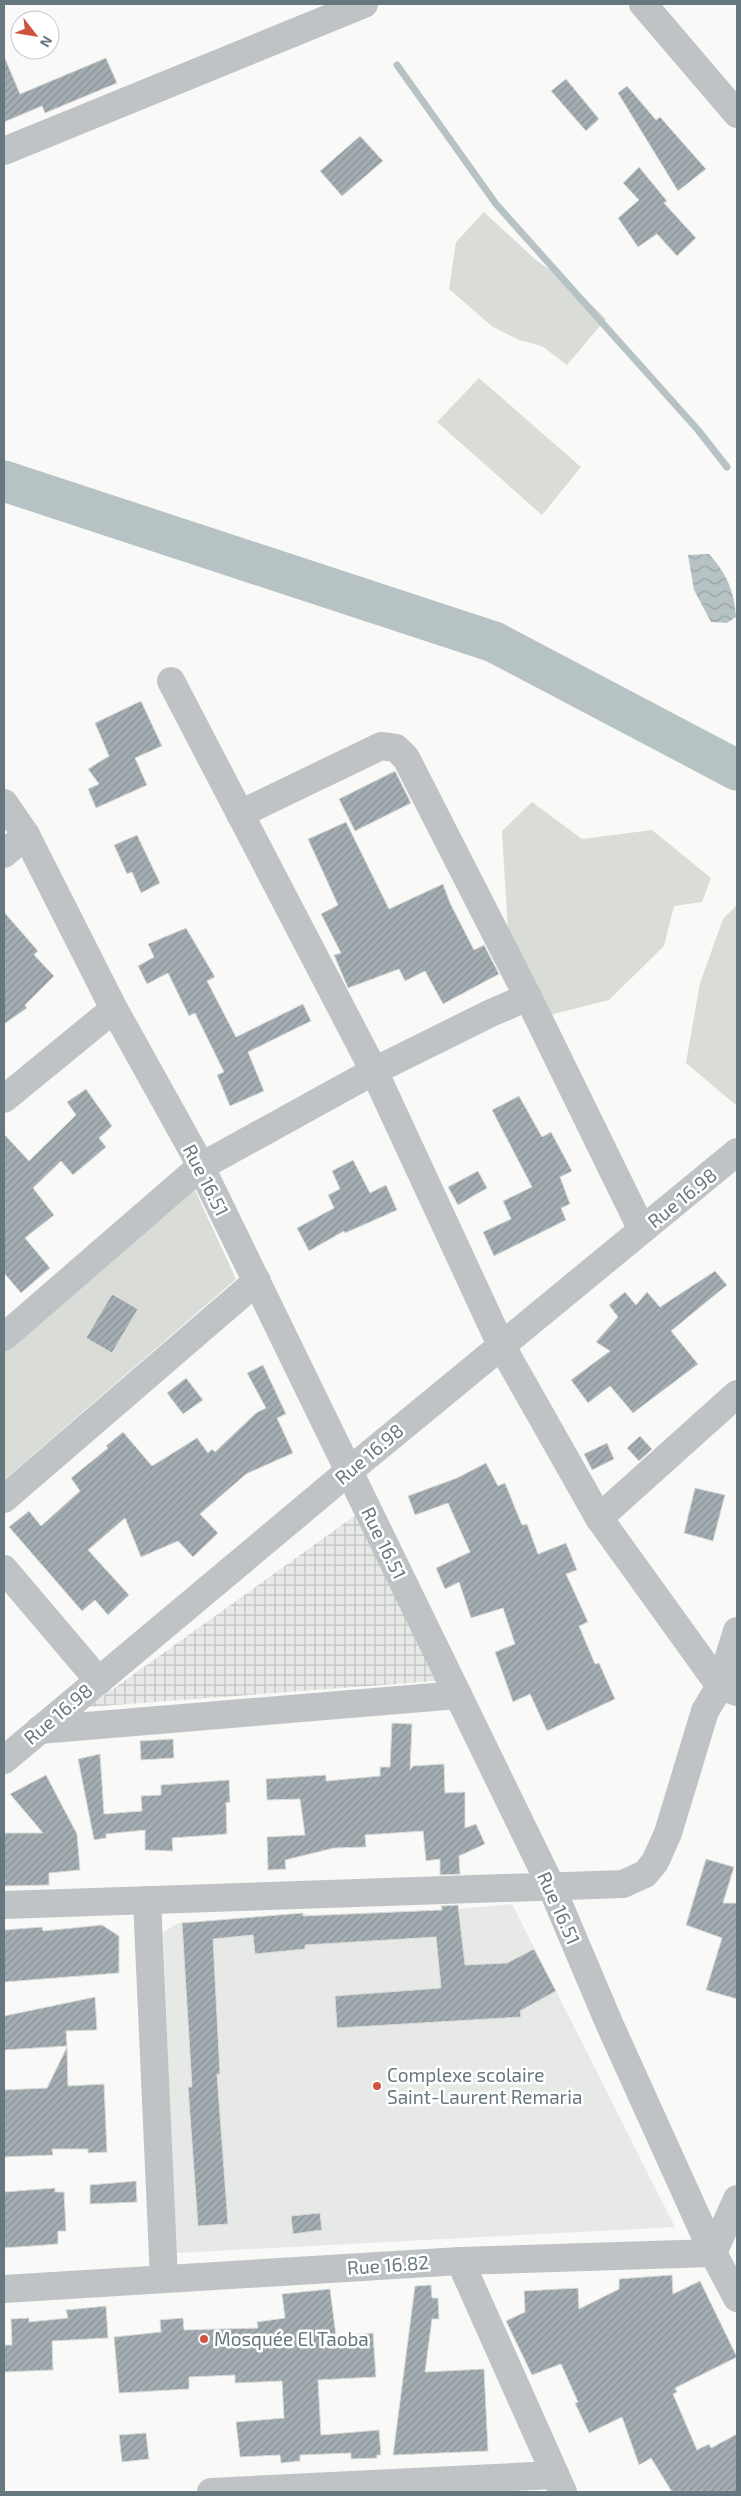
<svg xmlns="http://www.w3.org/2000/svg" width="741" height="2496" viewBox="0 0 741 2496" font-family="'Exo 2',sans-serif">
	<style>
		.built { fill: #e7e9e7 }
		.industrial { fill: url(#industrial-grid) }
		.green { fill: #daddd7 }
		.water { fill: url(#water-waves) }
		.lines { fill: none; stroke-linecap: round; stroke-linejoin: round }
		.stream { stroke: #b7c2c5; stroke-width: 7 }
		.river { stroke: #b7c2c5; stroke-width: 41 }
		.building { fill: url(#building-hatch); stroke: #dbdbd9 }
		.minor { stroke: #bfc3c6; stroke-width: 28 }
		.poi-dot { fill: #d05540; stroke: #fff; stroke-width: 2 }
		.labels { text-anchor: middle; stroke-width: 5; stroke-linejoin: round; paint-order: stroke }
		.street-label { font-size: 19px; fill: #67777f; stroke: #fff }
		.poi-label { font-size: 19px; fill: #67777f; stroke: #fff; text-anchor: start }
	</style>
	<defs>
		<pattern id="industrial-grid" width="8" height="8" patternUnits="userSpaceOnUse" patternTransform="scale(1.25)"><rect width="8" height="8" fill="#e7e9e7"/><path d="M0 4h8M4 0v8" fill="none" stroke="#bfc2c0"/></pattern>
		<pattern id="water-waves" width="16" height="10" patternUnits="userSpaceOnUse" patternTransform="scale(1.25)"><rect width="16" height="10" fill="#b7c2c5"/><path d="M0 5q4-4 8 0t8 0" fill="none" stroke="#99a2a5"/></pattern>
		<pattern id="building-hatch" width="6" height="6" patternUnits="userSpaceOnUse" patternTransform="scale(1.25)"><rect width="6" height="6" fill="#a4aeb2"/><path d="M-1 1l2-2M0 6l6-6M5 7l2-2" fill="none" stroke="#899296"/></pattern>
	</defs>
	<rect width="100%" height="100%" fill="#f9f9f7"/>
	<polygon class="built" points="512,1904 675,2227 176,2253 163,1932 178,1923 303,1913 310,1915 459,1909"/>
	<polygon class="industrial" points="356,1515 436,1681 88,1707"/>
	<g class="green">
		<polygon points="484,212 537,261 567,281 606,319 567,365 542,346 519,340 493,327 449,289 456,242"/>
		<polygon points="479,378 581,467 542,515 437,422"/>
		<polygon points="532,802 582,839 652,830 711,878 702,902 674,906 664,946 609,1000 550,1015 509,949 502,831"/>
		<polygon points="737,905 737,1106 686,1063 700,983 723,919"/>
		<polygon points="193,1186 236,1279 4,1480 4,1351"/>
	</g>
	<path class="water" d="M709 554C727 574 734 591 736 617L727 623 711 622 694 590 688 555Z"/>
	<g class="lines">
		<polyline class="stream" points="397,65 496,204 698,430 727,467"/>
		<polyline class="river" points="4,481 494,642 737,770"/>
	</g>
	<g class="building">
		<polygon points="4,56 20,94 106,58 117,83 45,113 42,106 4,122"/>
		<polygon points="566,79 599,119 586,131 551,91"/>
		<polygon points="627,86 656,120 660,117 706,169 678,191 618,93"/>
		<polygon points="360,136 383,161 342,196 320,171"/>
		<polygon points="639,167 667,201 664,203 696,238 677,256 657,234 638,247 618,218 639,200 623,183"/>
		<polygon points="141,701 162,746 135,758 147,785 96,808 88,789 99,784 88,769 109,756 95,723"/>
		<polygon points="395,771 411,803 355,831 339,799"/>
		<polygon points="346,822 389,909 443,884 450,903 474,950 484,945 499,974 443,1004 425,971 405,981 399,969 348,988 334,955 341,953 321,914 338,905 308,839"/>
		<polygon points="137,835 160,883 141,893 132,872 127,874 114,845"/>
		<polygon points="4,912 38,951 34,955 54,976 25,1005 27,1008 4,1024"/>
		<polygon points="186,928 215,977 207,981 236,1037 303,1004 311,1021 248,1052 264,1091 230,1106 217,1075 224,1072 195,1013 189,1016 168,973 147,984 138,966 154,957 148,944"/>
		<polygon points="86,1089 112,1126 99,1138 106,1147 73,1175 61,1161 33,1188 54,1215 25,1238 50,1268 21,1293 4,1273 4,1134 29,1161 76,1115 67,1102"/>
		<polygon points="519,1096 542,1137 551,1132 572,1171 560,1177 570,1204 561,1208 566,1220 494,1256 483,1232 511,1219 503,1201 532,1187 492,1110"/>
		<polygon points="353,1160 370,1193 386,1185 397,1210 345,1233 344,1231 309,1251 297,1228 334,1208 328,1195 340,1189 332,1171"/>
		<polygon points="478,1171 487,1188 458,1205 448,1187"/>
		<polygon points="715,1271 727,1285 671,1331 698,1364 633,1413 610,1386 588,1403 571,1380 610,1351 596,1342 618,1317 609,1305 625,1292 636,1305 647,1292 660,1307"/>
		<polygon points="112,1294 138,1309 112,1353 86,1338"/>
		<polygon points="263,1365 286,1414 277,1418 293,1453 246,1474 200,1514 218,1533 193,1557 178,1541 141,1557 125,1518 88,1550 129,1595 108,1615 95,1600 82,1611 9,1527 29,1511 41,1526 80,1491 71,1478 108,1448 106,1446 123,1432 152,1466 197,1438 208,1453 212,1449 215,1452 256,1413 266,1408 247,1373"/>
		<polygon points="186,1378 203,1400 183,1414 167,1393"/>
		<polygon points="640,1436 652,1449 639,1461 627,1448"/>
		<polygon points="607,1443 614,1459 592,1470 584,1454"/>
		<polygon points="486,1463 498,1486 505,1483 522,1525 527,1524 538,1554 566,1543 577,1570 566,1574 588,1622 579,1626 595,1664 599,1663 615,1699 547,1731 530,1694 513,1702 495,1652 515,1644 503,1608 471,1618 459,1582 445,1589 436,1568 470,1552 448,1503 415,1515 408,1496 457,1478"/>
		<polygon points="695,1488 725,1495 713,1541 684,1533"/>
		<polygon points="392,1723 412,1724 410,1770 413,1766 444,1764 445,1793 465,1792 465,1828 476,1824 485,1844 459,1856 460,1874 440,1875 440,1859 426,1861 423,1831 365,1835 366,1847 334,1848 285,1860 286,1869 268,1870 267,1837 305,1835 300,1799 267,1800 266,1779 326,1775 326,1781 380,1776 380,1767 390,1767"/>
		<polygon points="173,1739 174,1758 141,1760 140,1741"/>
		<polygon points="100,1754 104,1814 142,1811 141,1796 161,1795 161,1785 229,1780 230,1802 226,1803 227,1834 172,1838 173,1851 145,1850 145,1830 106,1834 106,1838 94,1840 78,1759"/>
		<polygon points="46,1775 77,1834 80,1870 49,1873 49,1885 4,1886 4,1833 43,1833 10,1794"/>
		<polygon points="706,1859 734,1867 723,1903 737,1903 737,1999 706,1990 722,1938 686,1925"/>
		<polygon points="458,1905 465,1965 507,1963 534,1949 556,1991 520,2011 521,2017 337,2028 335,1996 441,1988 436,1937 305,1945 305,1949 255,1954 253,1935 213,1939 220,2074 217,2074 228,2224 198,2226 188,2087 192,2087 182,1923 303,1913 303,1916 442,1910 441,1906"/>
		<polygon points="102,1925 119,1936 119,1973 4,1982 4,1930 42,1927 43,1931"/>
		<polygon points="95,1997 97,2030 66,2031 67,2046 4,2050 4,2016"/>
		<polygon points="67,2047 68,2086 104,2084 107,2152 88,2153 88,2149 52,2149 53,2155 4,2157 4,2090 47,2088"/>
		<polygon points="136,2181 137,2202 90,2204 90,2185"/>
		<polygon points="55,2188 55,2192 64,2192 66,2231 58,2231 58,2244 4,2248 4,2192"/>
		<polygon points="320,2213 322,2230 293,2234 291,2216"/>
		<polygon points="672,2275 673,2294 700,2281 737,2357 675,2388 677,2392 673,2394 697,2450 709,2444 711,2448 737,2434 737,2492 672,2492 651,2458 639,2465 622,2417 589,2433 575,2403 578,2402 561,2364 532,2375 506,2321 525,2312 524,2291 578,2288 579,2309 619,2289 619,2279"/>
		<polygon points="431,2285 432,2298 438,2298 439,2319 432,2319 425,2372 484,2369 488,2451 393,2455 415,2286"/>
		<polygon points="330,2289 336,2336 373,2333 376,2377 318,2380 321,2435 379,2430 381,2455 377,2455 377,2458 351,2459 351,2453 300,2455 300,2461 281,2463 280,2455 240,2457 236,2422 284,2418 282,2381 235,2383 235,2375 189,2377 189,2389 119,2393 114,2337 161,2332 160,2320 183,2318 184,2330 258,2328 257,2322 285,2318 282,2294"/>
		<polygon points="106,2306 108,2338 52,2341 53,2370 4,2372 4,2345 12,2345 11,2319 29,2318 29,2322 68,2318 66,2310"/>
		<polygon points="146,2433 149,2459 122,2462 119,2435"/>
	</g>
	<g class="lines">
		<g class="minor">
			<polyline points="643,4 737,114"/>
			<polyline points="4,151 364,4"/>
			<polyline points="171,681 374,1071 501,1345 599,1518 720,1686 737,1692"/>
			<polyline points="4,803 26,835 114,1009 194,1153 551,1886 609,2023 713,2253 737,2298"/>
			<polyline points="240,814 381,746 396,748 406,758 528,997 642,1230"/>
			<polyline points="4,854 26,835"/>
			<polyline points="4,1099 114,1009"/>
			<polyline points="4,1337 200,1167 374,1071 491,1013 528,997"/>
			<polyline points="4,1499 257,1281"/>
			<polyline points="599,1518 737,1394"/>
			<polyline points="4,1569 99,1681"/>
			<polyline points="39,1730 458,1695"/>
			<polyline points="4,1760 349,1471 737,1152"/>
			<polyline points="147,1900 164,2279"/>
			<polyline points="4,1905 623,1884 645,1874 655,1862 668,1833 705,1711 720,1686 737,1631"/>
			<polyline points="713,2253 737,2199"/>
			<polyline points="460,2261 563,2492"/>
			<polyline points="4,2289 460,2261 713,2253"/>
			<polyline points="211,2492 555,2475"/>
		</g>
	</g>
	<g class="poi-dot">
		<circle cx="377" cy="2086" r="5"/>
		<circle cx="204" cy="2339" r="5"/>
	</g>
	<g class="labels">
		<g class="street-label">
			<text transform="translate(206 1180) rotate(63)" y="7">Rue 16.51</text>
			<text transform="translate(682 1198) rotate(-39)" y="7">Rue 16.98</text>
			<text transform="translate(369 1454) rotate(-40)" y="7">Rue 16.98</text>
			<text transform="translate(384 1543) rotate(64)" y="7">Rue 16.51</text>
			<text transform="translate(58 1714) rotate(-40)" y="7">Rue 16.98</text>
			<text transform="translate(559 1908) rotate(66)" y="7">Rue 16.51</text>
			<text transform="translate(388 2265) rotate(-4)" y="7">Rue 16.82</text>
		</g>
		<g class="poi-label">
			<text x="387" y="2082">Complexe scolaire<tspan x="387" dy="22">Saint-Laurent Remaria</tspan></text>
			<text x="214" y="2346">Mosquée El Taoba</text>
		</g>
	</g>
	<rect width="741" height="2496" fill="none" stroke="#67777f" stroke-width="10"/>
	<g transform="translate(35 35) rotate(121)"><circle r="24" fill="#ffffff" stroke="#c2c9cc"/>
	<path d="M0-4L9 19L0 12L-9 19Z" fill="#d05540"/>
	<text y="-8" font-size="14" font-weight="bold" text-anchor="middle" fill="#67777f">N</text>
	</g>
</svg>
